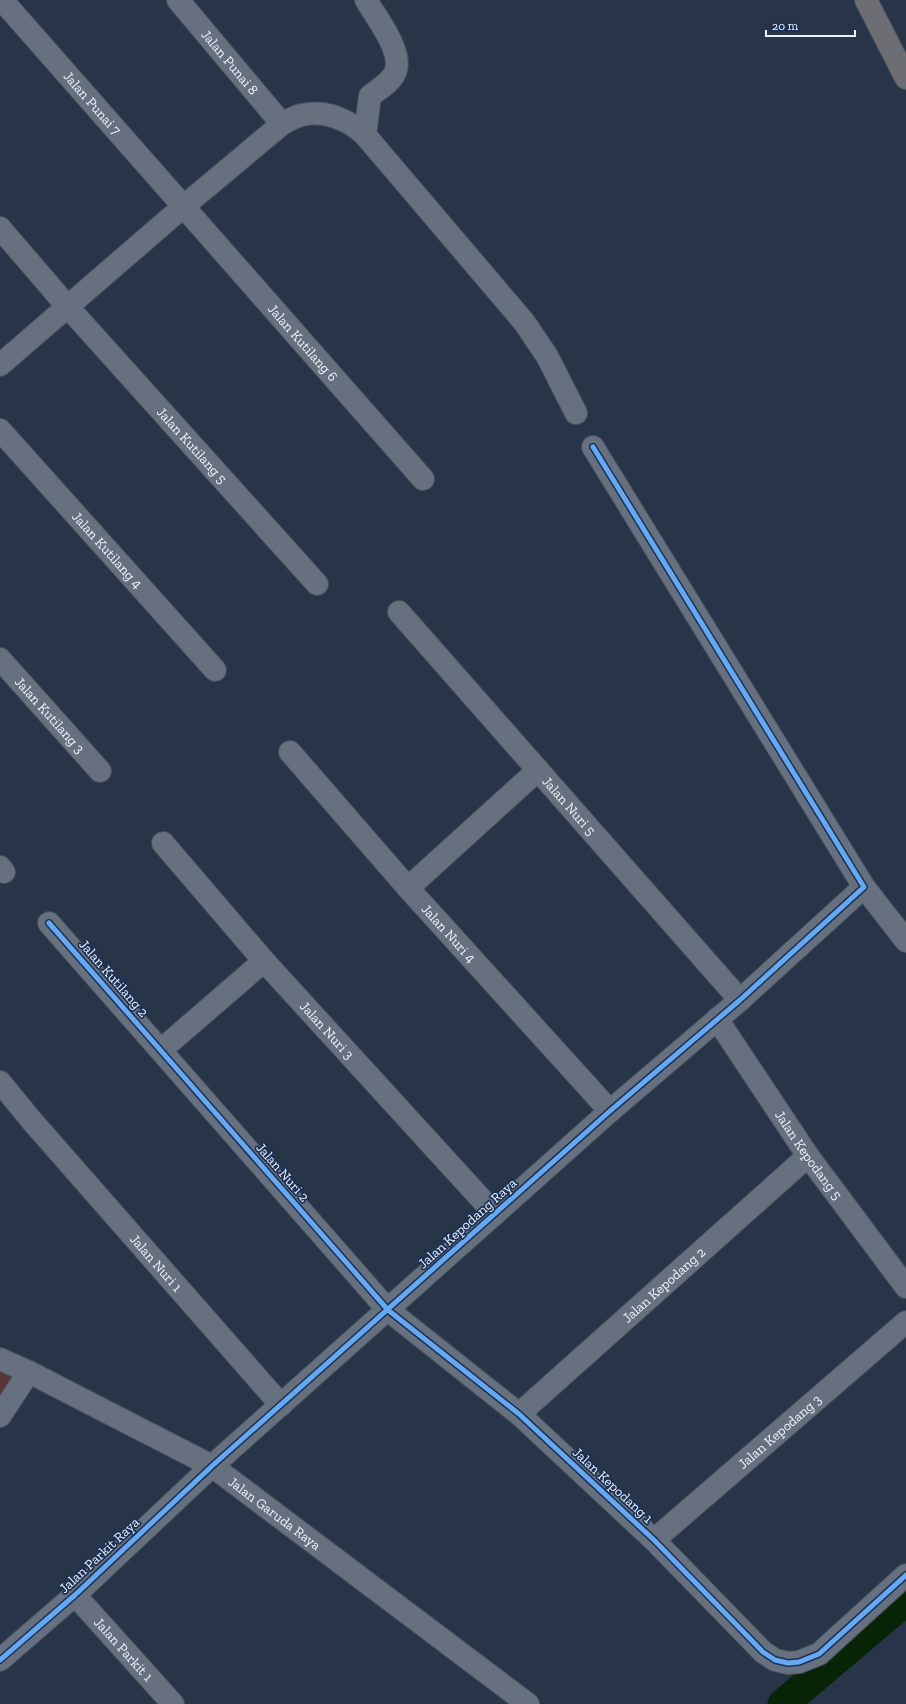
<svg xmlns="http://www.w3.org/2000/svg" width="906" height="1704" viewBox="0 0 906 1704" font-family="'Zilla Slab',serif">
	<style>
		.green { fill: #583638 }
		.lines { fill: none; stroke-linecap: round; stroke-linejoin: round }
		.canal { stroke: #072406; stroke-width: 31 }
		.minor-casing { stroke: #47505e; stroke-width: 24 }
		.trunk-casing { stroke: #47505e; stroke-width: 24 }
		.minor { stroke: #67707f; stroke-width: 22 }
		.trunk { stroke: #6c6e73; stroke-width: 22 }
		.cycleway-casing { stroke: #1b3155; stroke-width: 8 }
		.cycleway { stroke: #66a8f1; stroke-width: 5 }
		.labels { text-anchor: middle; stroke-width: 3.5; stroke-linejoin: round; paint-order: stroke }
		.street-label { font-size: 14px; fill: #edf3fc; stroke: #1b3155 }
	</style>
	<rect width="100%" height="100%" fill="#283448"/>
	<polygon class="green" points="0,1364 19,1373 0,1401"/>
	<g class="lines">
		<polyline class="canal" points="783,1704 906,1600"/>
		<g class="minor-casing">
			<g id="minor">
				<path id="s1" d="M2 0 423 479"/>
				<path id="s2" d="M178 0 282 124"/>
				<path d="M365 135 370 96C379 89 393 81 396 70 402 50 376 17 366 0"/>
				<path id="s3" d="M0 228 67 306 317 584"/>
				<path d="M0 365 184 206 282 124C288 121 295 116 302 115 325 110 348 119 365 135L524 322 547 356 576 413"/>
				<path id="s4" d="M0 430 215 670"/>
				<path id="s5" d="M399 612 740 1000"/>
				<path id="s6" d="M0 659 100 771"/>
				<path id="s7" d="M290 752 408 888 610 1111"/>
				<path id="s8" d="M163 843 264 961 495 1214"/>
				<polyline points="0,867 4,872"/>
				<polyline points="864,887 906,941"/>
				<polyline points="408,888 538,770"/>
				<polyline points="49,923 388,1310 519,1414 654,1540 763,1652 775,1660 788,1663 799,1662 819,1654 906,1575"/>
				<path id="s9" d="M717 1019 808 1156 906 1287"/>
				<polyline points="161,1050 264,961"/>
				<path id="s10" d="M0 1082 32 1121 281 1405"/>
				<path id="s11" d="M0 1359 29 1372 212 1466 528 1704"/>
				<path id="s12" d="M519 1414 808 1156"/>
				<polyline points="0,1416 29,1372"/>
				<path id="s13" d="M654 1540 906 1322"/>
				<path id="s14" d="M75 1595 173 1704"/>
				<polyline points="0,1660 75,1595 212,1466 610,1111 740,1000 864,887 593,447"/>
			</g>
		</g>
		<g class="trunk-casing">
			<polyline id="trunk" points="866,0 906,78"/>
		</g>
		<use href="#minor" class="minor"/>
		<use href="#trunk" class="trunk"/>
		<g class="cycleway-casing">
			<g id="cycleway">
				<polyline points="49,923 388,1310 519,1414 654,1540 763,1652 775,1660 788,1663 799,1662 819,1654 906,1575"/>
				<polyline points="0,1660 75,1595 212,1466 610,1111 740,1000 864,887 593,447"/>
			</g>
		</g>
		<use href="#cycleway" class="cycleway"/>
	</g>
	<g class="labels">
		<g class="street-label">
			<text dy="5" stroke="none"><textPath href="#s2" startOffset="81">Jalan Punai 8</textPath></text>
			<text dy="5" stroke="none"><textPath href="#s1" startOffset="137">Jalan Punai 7</textPath></text>
			<text dy="5" stroke="none"><textPath href="#s1" startOffset="456">Jalan Kutilang 6</textPath></text>
			<text dy="5" stroke="none"><textPath href="#s3" startOffset="290">Jalan Kutilang 5</textPath></text>
			<text dy="5" stroke="none"><textPath href="#s4" startOffset="161">Jalan Kutilang 4</textPath></text>
			<text dy="5" stroke="none"><textPath href="#s6" startOffset="75">Jalan Kutilang 3</textPath></text>
			<text dy="5" stroke="none"><textPath href="#s5" startOffset="258">Jalan Nuri 5</textPath></text>
			<text dy="5" stroke="none"><textPath href="#s7" startOffset="241">Jalan Nuri 4</textPath></text>
			<text transform="translate(114 978) rotate(49)" y="5">Jalan Kutilang 2</text>
			<text dy="5" stroke="none"><textPath href="#s8" startOffset="249">Jalan Nuri 3</textPath></text>
			<text dy="5" stroke="none"><textPath href="#s9" startOffset="164">Jalan Kepodang 5</textPath></text>
			<text transform="translate(283 1172) rotate(49)" y="5">Jalan Nuri 2</text>
			<text transform="translate(467 1223) rotate(-42)" y="5">Jalan Kepodang Raya</text>
			<text dy="5" stroke="none"><textPath href="#s10" startOffset="239">Jalan Nuri 1</textPath></text>
			<text dy="5" stroke="none"><textPath href="#s12" startOffset="194">Jalan Kepodang 2</textPath></text>
			<text dy="5" stroke="none"><textPath href="#s13" startOffset="166">Jalan Kepodang 3</textPath></text>
			<text transform="translate(613 1485) rotate(43)" y="5">Jalan Kepodang 1</text>
			<text dy="5" stroke="none"><textPath href="#s11" startOffset="316">Jalan Garuda Raya</textPath></text>
			<text transform="translate(99 1555) rotate(-43)" y="5">Jalan Parkit Raya</text>
			<text dy="5" stroke="none"><textPath href="#s14" startOffset="73">Jalan Parkit 1</textPath></text>
		</g>
	</g>
	<path d="M766 30v6h89v-6" fill="none" stroke="#edf3fc" stroke-width="2"/>
	<text x="772" y="30" font-size="12" fill="#edf3fc" stroke="#1b3155" stroke-width="3" paint-order="stroke">20 m</text>
</svg>
